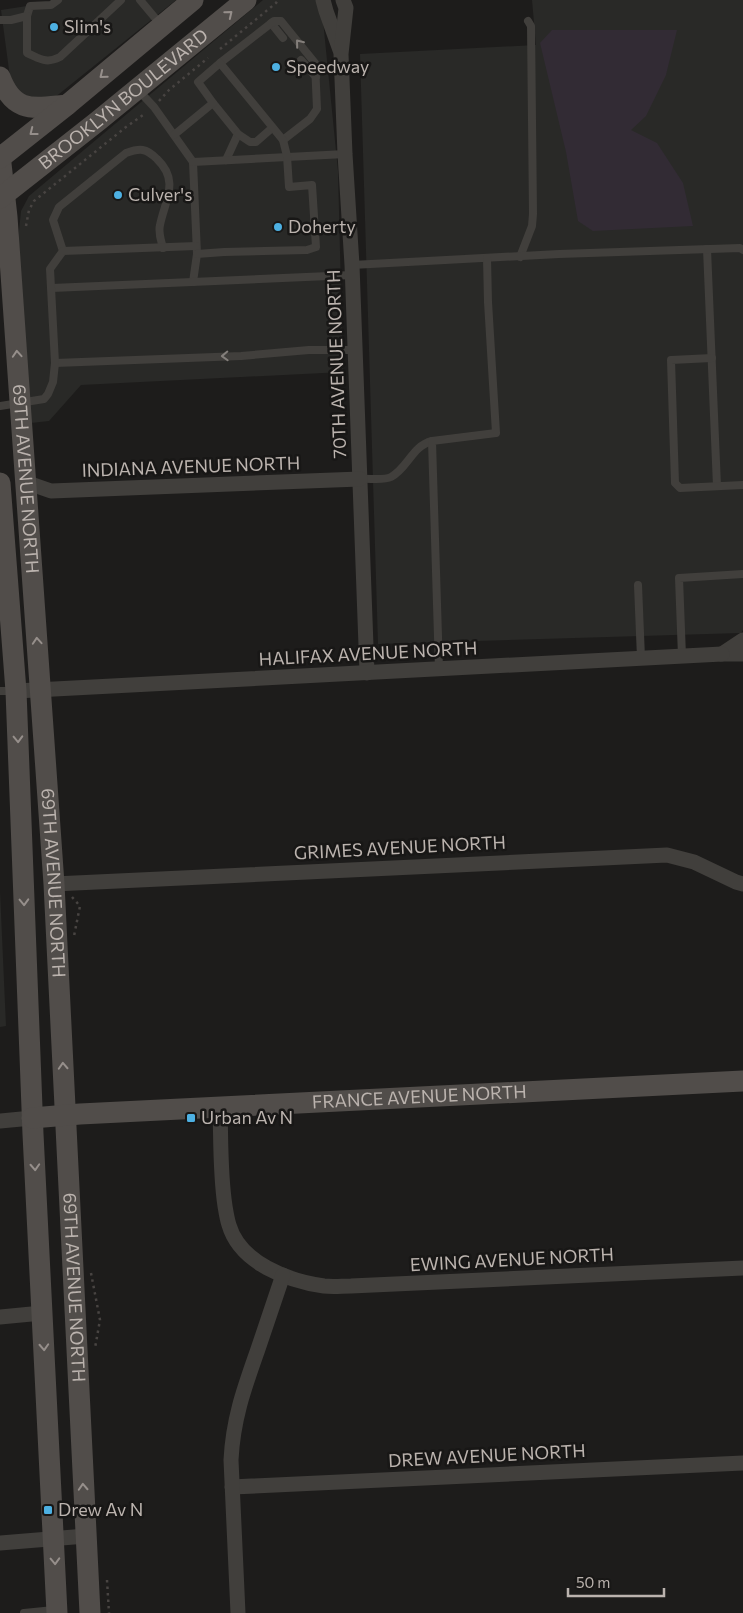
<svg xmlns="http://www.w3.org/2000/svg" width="743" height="1613" viewBox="0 0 743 1613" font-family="Commissioner,sans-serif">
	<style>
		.built { fill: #292927 }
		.green { fill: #322b34 }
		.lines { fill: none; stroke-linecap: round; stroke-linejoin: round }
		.path { stroke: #484442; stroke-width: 2.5; stroke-dasharray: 2.5 4; stroke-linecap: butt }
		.lane { stroke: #413f3c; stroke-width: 8 }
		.street { stroke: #413f3c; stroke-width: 15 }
		.secondary { stroke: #514d4a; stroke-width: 21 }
		.oneway { stroke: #968f8b }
		.oneway2 { stroke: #847f7b }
		.poi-dot { fill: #4db0e2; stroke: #181716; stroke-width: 2 }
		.labels { text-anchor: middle; stroke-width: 5; stroke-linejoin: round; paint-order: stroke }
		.poi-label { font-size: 18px; fill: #bbb3ae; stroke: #181716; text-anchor: start }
		.street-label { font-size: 18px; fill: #bbb3ae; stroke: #181716 }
	</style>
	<rect width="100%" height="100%" fill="#1d1c1b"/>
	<g class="built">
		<polygon points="55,0 176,0 54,98 29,102 11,85 1,10 53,2"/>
		<polygon points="263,0 321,0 338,171 343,372 81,385 49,421 31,423 18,241 21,211 29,196"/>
		<polygon points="532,0 743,0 743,630 741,633 378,644 360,54 536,45"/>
		<polygon points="0,891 6,1026 0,1027"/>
	</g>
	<polygon class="green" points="552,30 677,30 666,75 646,116 631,130 657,143 683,183 693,226 593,231 578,221 566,152 540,43"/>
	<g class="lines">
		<g class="path">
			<polyline points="220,49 276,3 278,0"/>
			<polyline points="159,101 169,90 208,58"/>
			<polyline points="26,226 29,210 34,201 126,127 146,113"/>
			<polyline points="72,897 80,906 74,936"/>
			<polyline points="91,1273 100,1320 95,1348"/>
			<polyline points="107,1580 109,1613"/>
		</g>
		<g class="lane">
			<polyline points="140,0 161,25"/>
			<polyline points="27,16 30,6 51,5 58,0"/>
			<path d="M0 20H11L27 16V53C41 59 46 64 60 57L121 0"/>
			<polyline points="271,23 283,38"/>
			<polyline points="301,60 316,77"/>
			<polyline points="139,91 154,107 193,162 197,254 193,282"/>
			<polyline points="213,103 238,134 226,160"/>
			<polyline points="238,134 250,142 256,142 272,128"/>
			<polyline points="174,135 213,103 198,82 220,63 274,21 281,21 315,63 317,109 310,119 283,140"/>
			<polyline points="193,162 345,154"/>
			<polyline points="707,249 717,486"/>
			<path d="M63 251 53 220 59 207 126 153C140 148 146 148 157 159 180 181 165 200 160 225 158 233 161 240 163 248"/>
			<polyline points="197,254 224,252 307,250 316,247 312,185 289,187 287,156 283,140 220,63"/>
			<polyline points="520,257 532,226 533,214 531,26 528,21"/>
			<polyline points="352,265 559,254 740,248 743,250"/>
			<polyline points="52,288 352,275"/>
			<polyline points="712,358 671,360 675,483 680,488 743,485"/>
			<polyline points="55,363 241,356 309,350 355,350"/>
			<polyline points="0,406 44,399 48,394 53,382 55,363 50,269 63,251 196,246"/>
			<path d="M360 479C369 478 383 481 391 477 408 468 412 446 432 441"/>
			<polyline points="638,585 641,658"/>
			<polyline points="682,656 679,578 743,574"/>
			<polyline points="439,669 432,441 496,433 488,302 487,258"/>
			<polyline points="0,691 14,691"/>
			<polyline points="24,1613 54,1610"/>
		</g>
		<g class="street">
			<polyline points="323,0 326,11 340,50"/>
			<polyline points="343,0 346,8 341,54 345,154 352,265 367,673"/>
			<polyline points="25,482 51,491 360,479"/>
			<polyline points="743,640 722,654 743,654"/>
			<polyline points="16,691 722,654"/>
			<polyline points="54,884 667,855 694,862 736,882 743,884"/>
			<path d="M220 1107C221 1140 220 1174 225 1206 226 1212 227 1219 229 1225 240 1263 288 1281 324 1286 333 1287 342 1286 351 1286L743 1268"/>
			<polyline points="0,1121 32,1118"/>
			<polyline points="0,1317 42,1313"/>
			<polyline points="232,1487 743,1463"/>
			<polyline points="0,1543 86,1536"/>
			<path d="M238 1613 231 1460C233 1419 244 1389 257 1352 266 1326 274 1301 283 1275"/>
		</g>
		<g class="secondary">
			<path d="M0 77C14 114 33 108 67 105"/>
			<path id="s1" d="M0 155 7 217 54 884 90 1613"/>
			<polyline points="0,158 67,105 193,0"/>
			<path id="s2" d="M0 198 98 121 246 0"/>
			<polyline points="0,483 16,691 33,1134 57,1613"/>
			<path id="s3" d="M32 1118 80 1114 743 1081"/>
		</g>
	</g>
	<defs><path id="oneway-chevron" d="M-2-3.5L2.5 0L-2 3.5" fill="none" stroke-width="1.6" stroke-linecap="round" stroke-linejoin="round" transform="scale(1.25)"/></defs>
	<g class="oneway">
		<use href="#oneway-chevron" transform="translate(229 14) rotate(-39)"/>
		<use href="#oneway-chevron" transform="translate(103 75) rotate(141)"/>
		<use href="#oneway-chevron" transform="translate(33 132) rotate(142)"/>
		<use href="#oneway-chevron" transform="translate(17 354) rotate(-94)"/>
		<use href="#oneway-chevron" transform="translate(37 641) rotate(-94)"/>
		<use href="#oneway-chevron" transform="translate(18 739) rotate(88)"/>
		<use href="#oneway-chevron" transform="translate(24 902) rotate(88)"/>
		<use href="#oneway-chevron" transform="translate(63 1066) rotate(-93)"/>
		<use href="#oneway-chevron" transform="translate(35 1167) rotate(87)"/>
		<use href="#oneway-chevron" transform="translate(44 1347) rotate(87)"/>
		<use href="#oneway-chevron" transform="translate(83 1487) rotate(-93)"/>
		<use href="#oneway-chevron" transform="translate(55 1561) rotate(88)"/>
	</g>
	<g class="oneway2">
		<use href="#oneway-chevron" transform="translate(299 43) rotate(-129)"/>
		<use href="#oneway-chevron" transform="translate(225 356) rotate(178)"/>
	</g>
	<g class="poi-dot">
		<circle cx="54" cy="27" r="5"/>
		<circle cx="276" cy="67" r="5"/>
		<circle cx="118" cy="195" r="5"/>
		<circle cx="278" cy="227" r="5"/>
		<rect x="186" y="1113" width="10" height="10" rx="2.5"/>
		<rect x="43" y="1505" width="10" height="10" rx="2.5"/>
	</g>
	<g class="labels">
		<g class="poi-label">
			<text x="64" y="33">Slim's</text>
			<text x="286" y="73">Speedway</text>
			<text x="128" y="201">Culver's</text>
			<text x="288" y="233">Doherty</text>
			<text x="201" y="1124">Urban Av N</text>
			<text x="58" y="1516">Drew Av N</text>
		</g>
		<g class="street-label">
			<text dy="6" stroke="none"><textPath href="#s2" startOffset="158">BROOKLYN BOULEVARD</textPath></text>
			<text transform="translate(337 364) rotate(-92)" y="6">70TH AVENUE NORTH</text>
			<text transform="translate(191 467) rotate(-2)" y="6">INDIANA AVENUE NORTH</text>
			<text dy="6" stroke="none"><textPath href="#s1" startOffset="325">69TH AVENUE NORTH</textPath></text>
			<text transform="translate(368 654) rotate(-3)" y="6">HALIFAX AVENUE NORTH</text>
			<text transform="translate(400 848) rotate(-3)" y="6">GRIMES AVENUE NORTH</text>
			<text dy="6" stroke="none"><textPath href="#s1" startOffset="730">69TH AVENUE NORTH</textPath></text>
			<text dy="6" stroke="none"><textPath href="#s3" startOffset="388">FRANCE AVENUE NORTH</textPath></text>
			<text transform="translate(512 1260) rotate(-3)" y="6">EWING AVENUE NORTH</text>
			<text dy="6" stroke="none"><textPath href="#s1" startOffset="1135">69TH AVENUE NORTH</textPath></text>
			<text transform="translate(487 1456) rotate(-3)" y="6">DREW AVENUE NORTH</text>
		</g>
	</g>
	<path d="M568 1588v8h96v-8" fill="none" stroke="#bbb3ae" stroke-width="2.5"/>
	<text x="576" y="1588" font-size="15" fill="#bbb3ae" stroke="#181716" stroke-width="4" paint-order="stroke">50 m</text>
</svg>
